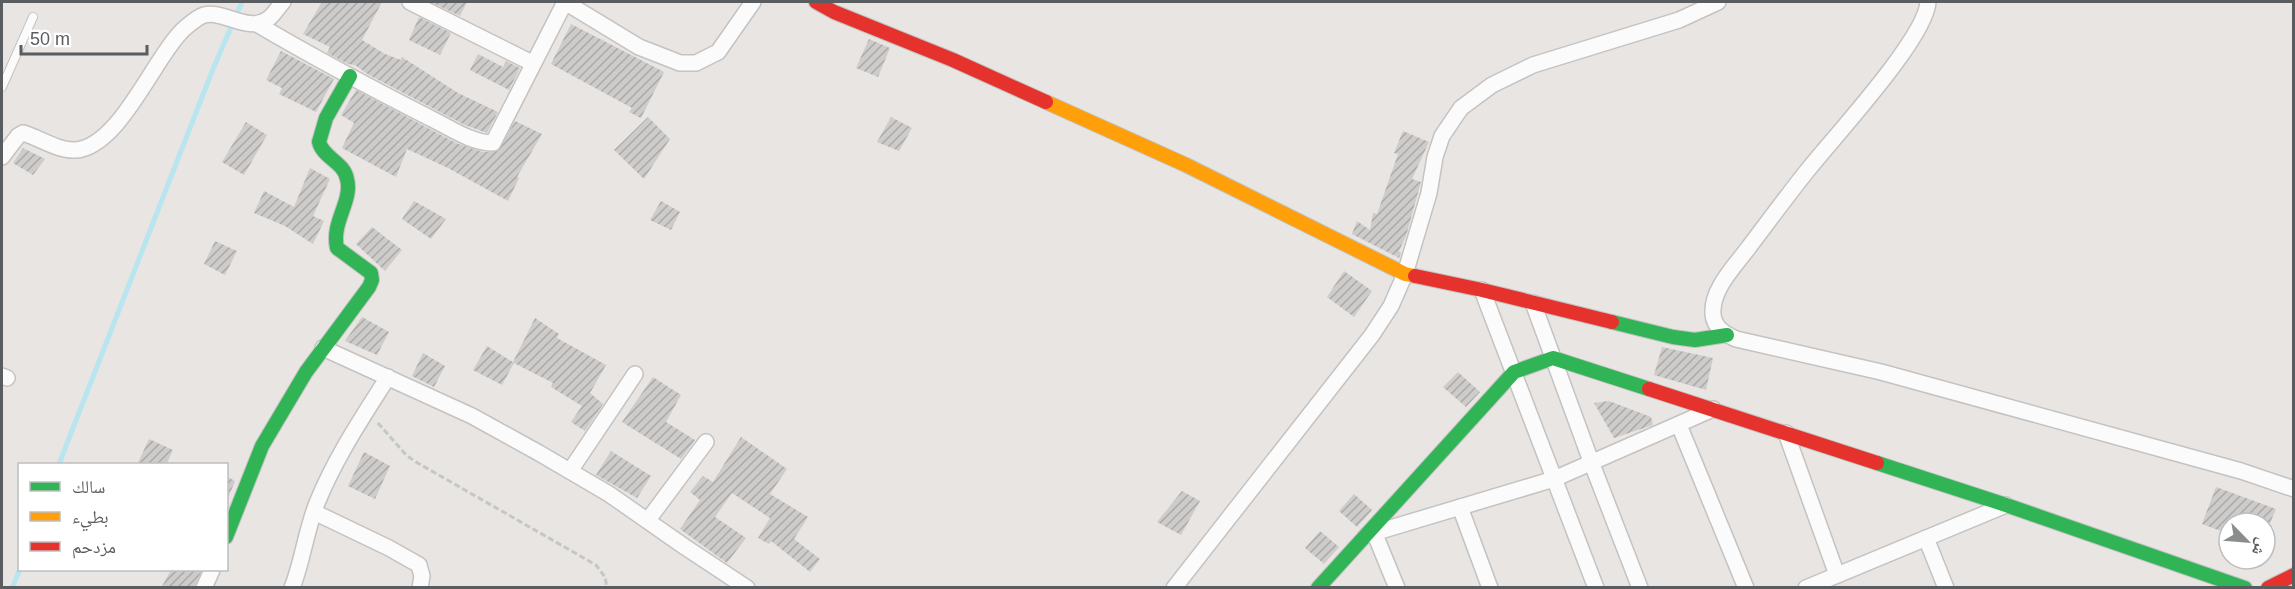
<svg xmlns="http://www.w3.org/2000/svg" width="2295" height="589" viewBox="0 0 2295 589" font-family="Arial,'Noto Naskh Arabic',sans-serif">
	<style>
		.lines { fill: none; stroke-linecap: round; stroke-linejoin: round }
		.stream { stroke: #b9e5ef; stroke-width: 5 }
		.building { fill: url(#building-hatch) }
		.lane-casing { stroke: #c4c3c2; stroke-width: 10 }
		.street-casing { stroke: #c4c3c2; stroke-width: 18 }
		.fast-casing { stroke: #c2c2c2; stroke-width: 16 }
		.slow-casing { stroke: #c2c2c2; stroke-width: 16 }
		.jam-casing { stroke: #c2c2c2; stroke-width: 16 }
		.path { stroke: #c4c8c5; stroke-width: 3; stroke-dasharray: 6 3; stroke-linecap: butt }
		.lane { stroke: #fcfbfb; stroke-width: 8 }
		.street { stroke: #fcfbfb; stroke-width: 15 }
		.fast { stroke: #30b455; stroke-width: 14 }
		.slow { stroke: #ff9f0a; stroke-width: 14 }
		.jam { stroke: #e5322d; stroke-width: 14 }
	</style>
	<defs>
		<pattern id="building-hatch" width="6" height="6" patternUnits="userSpaceOnUse" patternTransform="scale(1.5)"><rect width="6" height="6" fill="#cecccb"/><path d="M-1 1l2-2M0 6l6-6M5 7l2-2" fill="none" stroke="#aaa9a8"/></pattern>
	</defs>
	<rect width="100%" height="100%" fill="#e8e5e2"/>
	<g class="lines">
		<g class="stream">
			<polyline points="59,464 213,69 242,2"/>
			<polyline points="12,588 20,569"/>
		</g>
	</g>
	<g class="building">
		<polygon points="322,2 382,2 362,40 385,54 401,60 402,57 458,93 498,112 487,133 465,125 369,75 355,65 348,64 327,53 330,47 303,34"/>
		<polygon points="431,2 467,2 460,16"/>
		<polygon points="419,17 451,33 440,55 409,40"/>
		<polygon points="571,24 664,72 641,118 629,112 632,108 551,64"/>
		<polygon points="869,39 890,48 878,77 856,68"/>
		<polygon points="281,51 334,79 316,112 279,94 282,88 266,80"/>
		<polygon points="478,54 503,67 506,61 520,68 509,90 470,70"/>
		<polygon points="356,90 456,143 483,152 498,151 515,121 542,134 517,177 519,178 508,201 448,168 407,149 396,177 342,148 354,123 341,115"/>
		<polygon points="648,117 670,139 644,179 614,150"/>
		<polygon points="891,117 912,128 899,151 877,142"/>
		<polygon points="246,122 267,135 244,175 222,162"/>
		<polygon points="1403,131 1429,142 1412,179 1421,182 1406,236 1399,251 1401,253 1399,258 1352,234 1357,221 1370,230 1373,213 1377,214 1398,154 1394,153"/>
		<polygon points="23,148 45,159 33,175 13,163"/>
		<polygon points="310,168 330,179 313,216 324,221 313,244 285,226 254,213 264,191 294,207"/>
		<polygon points="414,201 446,219 431,239 402,219"/>
		<polygon points="661,201 680,212 671,230 650,220"/>
		<polygon points="372,227 402,250 385,271 356,244"/>
		<polygon points="215,241 237,251 225,275 204,264"/>
		<polygon points="1344,271 1372,291 1354,317 1327,297"/>
		<polygon points="362,317 389,332 377,355 345,341"/>
		<polygon points="535,318 559,334 557,338 606,365 590,393 603,404 585,431 571,422 582,406 551,387 553,383 514,363 502,385 473,370 487,346 513,362"/>
		<polygon points="1662,347 1713,358 1706,390 1654,375"/>
		<polygon points="423,353 445,366 434,387 412,376"/>
		<polygon points="1458,372 1480,392 1466,407 1443,387"/>
		<polygon points="653,377 681,395 666,422 695,440 681,459 622,422"/>
		<polygon points="1609,401 1651,417 1653,425 1614,438 1594,403"/>
		<polygon points="741,437 787,469 770,494 808,517 794,539 820,559 810,572 771,541 769,544 758,538 770,518 732,493 715,517 746,538 727,563 680,529 700,500 690,492 703,476 713,482"/>
		<polygon points="149,439 173,450 166,465 137,465"/>
		<polygon points="611,451 651,476 637,498 596,475"/>
		<polygon points="364,452 390,466 375,499 348,486"/>
		<polygon points="226,476 235,481 226,503"/>
		<polygon points="2216,487 2276,509 2270,523 2229,523 2229,534 2202,524"/>
		<polygon points="1182,491 1200,501 1181,535 1157,522"/>
		<polygon points="1354,494 1372,510 1357,527 1339,511"/>
		<polygon points="1320,531 1339,547 1324,564 1305,548"/>
		<polygon points="171,570 202,570 194,588 161,588"/>
	</g>
	<g class="lines">
		<g class="lane-casing">
			<polyline id="lane" points="2,87 33,17"/>
		</g>
		<g class="street-casing">
			<g id="street">
				<polyline points="410,2 532,63"/>
				<polyline points="565,2 639,47 680,63 696,63 718,52 753,2"/>
				<path d="M1928 2C1926 38 1834 137 1807 171 1787 196 1768 222 1749 247 1736 265 1711 289 1713 314 1714 328 1725 334 1736 339L1881 372 2241 471 2294 489"/>
				<path d="M257 24C313 57 371 88 430 118 449 127 471 143 493 143L565 2"/>
				<path d="M2 157 18 136 23 133C40 138 58 151 75 150 118 148 153 61 180 33 185 27 191 23 198 18 218 4 246 35 268 19 274 15 278 7 283 2"/>
				<polyline points="1482,290 1596,588"/>
				<polyline points="1533,303 1592,464 1640,588"/>
				<polyline points="323,348 472,416 539,453 609,494 685,547 747,588"/>
				<polyline points="2,376 7,378"/>
				<polyline points="1679,425 1746,588"/>
				<polyline points="1786,433 1837,575"/>
				<polyline points="570,471 635,374"/>
				<polyline points="1460,507 1490,588"/>
				<polyline points="314,512 389,548 419,565 422,576 420,588"/>
				<polyline points="648,520 706,442"/>
				<polyline points="1374,532 1397,588"/>
				<polyline points="1367,535 1554,479 1713,409"/>
				<polyline points="1926,538 1946,588"/>
				<polyline points="204,588 212,570"/>
				<path d="M292 588C303 560 306 530 317 503 335 458 362 418 388 377"/>
				<polyline points="1174,588 1372,335 1391,306 1405,274 1429,193 1435,157 1442,136 1461,108 1492,85 1533,65 1679,20 1718,2"/>
				<polyline points="1806,588 2006,505"/>
			</g>
		</g>
		<g class="fast-casing">
			<g id="fast">
				<polyline points="1612,322 1673,337 1695,340 1727,335"/>
				<polyline points="1877,463 2006,505 2245,588"/>
				<path d="M226 537 262 446 306 372 369 287 372 280 371 273 337 248C331 222 353 201 347 179 344 162 323 158 319 142L326 118 350 76"/>
				<polyline points="1318,588 1514,372 1553,358 1649,389"/>
			</g>
		</g>
		<g class="slow-casing">
			<polyline id="slow" points="1046,102 1186,165 1405,274 1415,276"/>
		</g>
		<g class="jam-casing">
			<g id="jam">
				<polyline points="816,2 834,12 953,60 1046,102"/>
				<polyline points="1415,276 1482,290 1612,322"/>
				<polyline points="1649,389 1877,463"/>
				<polyline points="2268,588 2294,575"/>
			</g>
		</g>
		<polyline class="path" points="378,423 406,455 416,462 596,565 605,577 607,588"/>
		<use href="#lane" class="lane"/>
		<use href="#street" class="street"/>
		<use href="#fast" class="fast"/>
		<use href="#slow" class="slow"/>
		<use href="#jam" class="jam"/>
	</g>
	<rect width="2295" height="589" fill="none" stroke="#595d5f" stroke-width="6"/>
	<rect x="18" y="463" width="210" height="108" fill="#ffffff" stroke="#bdbebf" stroke-width="1.5"/>
	<rect x="30" y="482" width="30" height="9" fill="#30b455" stroke="#bdbebf" stroke-width="1.5"/>
	<text x="72" y="493" font-size="18" fill="#595d5f">سالك</text>
	<rect x="30" y="512" width="30" height="9" fill="#ff9f0a" stroke="#bdbebf" stroke-width="1.5"/>
	<text x="72" y="523" font-size="18" fill="#595d5f">بطيء</text>
	<rect x="30" y="542" width="30" height="9" fill="#e5322d" stroke="#bdbebf" stroke-width="1.5"/>
	<text x="72" y="553" font-size="18" fill="#595d5f">مزدحم</text>
	<g transform="translate(2247 541) rotate(115)"><circle r="28" fill="#ffffff" stroke="#bdbebf" stroke-width="1.5"/>
	<path d="M0-4.5L10 22L0 15L-10 22Z" fill="#8b8d8d"/>
	<text y="-9" font-size="16" font-weight="bold" text-anchor="middle" fill="#595d5f">ش</text>
	</g>
	<path d="M21 45v9h126v-9" fill="none" stroke="#595d5f" stroke-width="3"/>
	<text x="30" y="45" font-size="18" fill="#595d5f" stroke="#ffffff" stroke-width="4.5" paint-order="stroke">50 m</text>
</svg>
